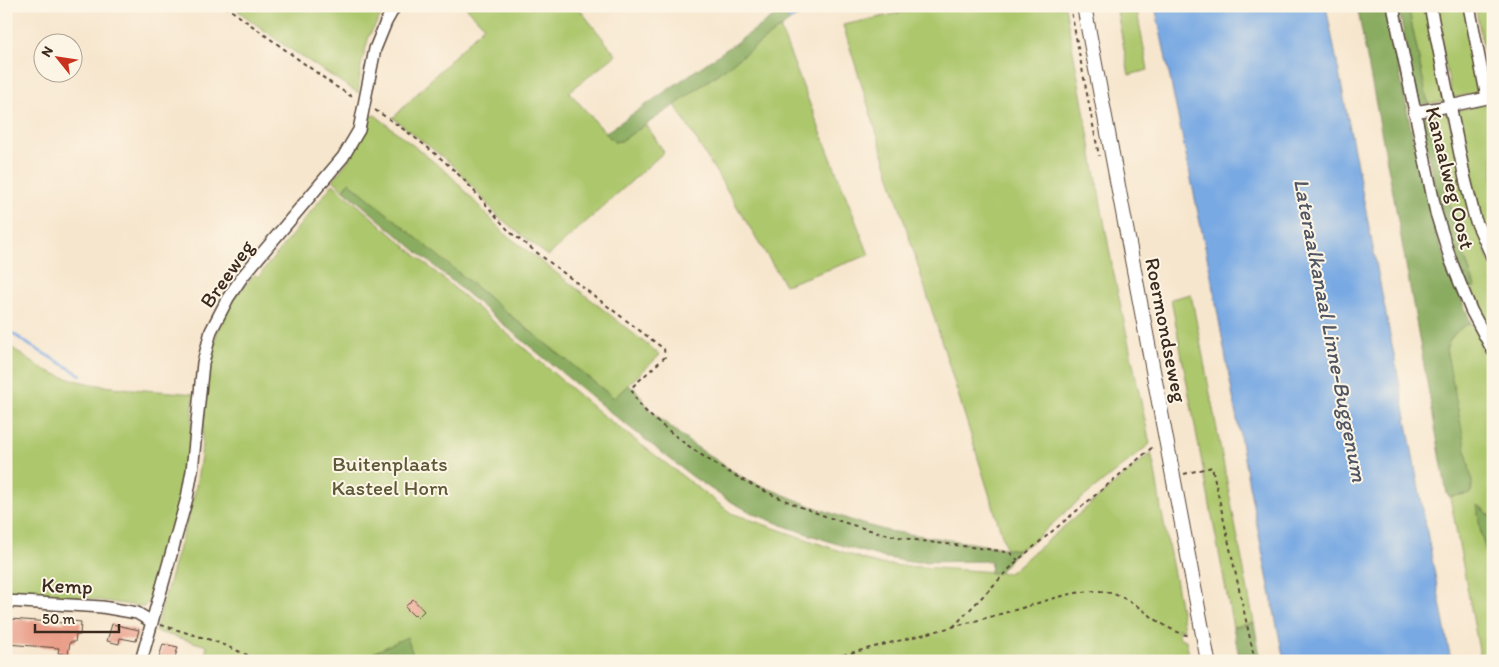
<svg xmlns="http://www.w3.org/2000/svg" width="1499" height="667" viewBox="0 0 1499 667" font-family="Itim,sans-serif">
	<style>
		.green { fill: #adc76d; stroke: #747846 }
		.forest { fill: #8aac60; stroke: #626b3f }
		.water { fill: #78a9e3; stroke: #5a6a80 }
		.lines { fill: none; stroke-linecap: round; stroke-linejoin: round }
		.stream { stroke: #78a9e3; stroke-width: 3 }
		.building { fill: #e99d88 }
		.minor-casing { stroke: #574638; stroke-width: 14 }
		.major-casing { stroke: #574638; stroke-width: 16 }
		.path { stroke: #574638; stroke-width: 2; stroke-dasharray: 4 4; stroke-linecap: butt }
		.minor { stroke: #fff; stroke-width: 11 }
		.major { stroke: #fff; stroke-width: 14 }
		.labels { text-anchor: middle; stroke-width: 4; stroke-linejoin: round; paint-order: stroke }
		.street-label { font-size: 21px; fill: #3b2a1e; stroke: #fcf5e5 }
		.park-label { font-size: 21px; fill: #5d5936; stroke: #fcf5e5 }
		.water-label { font-size: 22px; font-style: italic; fill: #505663; stroke: #fcf5e5 }
	</style>
	<rect width="100%" height="100%" fill="#fcf5e5"/>
	<filter id="ink" filterUnits="userSpaceOnUse"><feTurbulence type="fractalNoise" baseFrequency=".02" numOctaves="2"/><feDisplacementMap in="SourceGraphic" scale="10" xChannelSelector="R" yChannelSelector="G"/><feConvolveMatrix kernelMatrix="1 2 1 2 8 2 1 2 1" color-interpolation-filters="sRGB"/></filter>
	<filter id="wash" filterUnits="userSpaceOnUse"><feTurbulence type="fractalNoise" baseFrequency=".0096" numOctaves="4" result="noise"/><feDisplacementMap in="SourceGraphic" scale="20" xChannelSelector="R" yChannelSelector="G"/><feGaussianBlur stdDeviation="1.12" result="paint"/><feColorMatrix in="noise" values="0 0 0 0 0 0 0 0 0 0 0 0 0 0 0 0 0 1.4 0 .05"/><feComposite in="paint" operator="in"/></filter>
	<g filter="url(#wash)">
		<rect width="100%" height="100%" fill="#f7e6ce"/>
		<g class="green">
			<polygon points="242,6 387,6 369,36 361,66 358,93 284,45 238,11"/>
			<polygon points="465,6 577,6 616,55 569,92 614,142 621,141 646,124 664,152 548,256 499,217 454,166 393,118 484,26"/>
			<polygon points="932,6 1065,6 1112,265 1150,444 1070,508 1031,543 1018,550 1006,548 843,25"/>
			<polygon points="1116,6 1136,6 1148,70 1129,75"/>
			<polygon points="1408,6 1426,6 1444,101 1428,104"/>
			<polygon points="1434,6 1464,6 1480,92 1452,98"/>
			<polygon points="1475,6 1493,6 1493,98"/>
			<polygon points="780,28 869,255 785,285 675,105"/>
			<polygon points="1493,102 1493,251 1471,191 1455,111"/>
			<path d="M1447 112 1488 260 1493 268V341L1467 290 1475 286C1454 231 1442 173 1430 115Z"/>
			<polygon points="375,115 449,174 504,233 589,298 660,355 614,398 511,316 349,183 344,190 333,180 349,159 371,116"/>
			<path d="M333 184 601 414 731 513 877 564 1009 573 1151 453C1156 472 1158 490 1161 509 1169 550 1178 590 1184 630L1178 628 1180 638 1186 640 1190 661H204L207 646 155 631 195 492 201 456 208 365 217 333 231 301 255 274 258 277Z"/>
			<polygon points="1191,294 1254,623 1233,627 1171,299"/>
			<path d="M1471 323 1493 361V518L1480 506V529L1493 578V661H1481L1450 497 1470 493 1472 491 1446 349C1451 336 1458 328 1471 323Z"/>
			<path d="M6 343C16 350 26 359 37 365 76 390 148 389 194 394L188 471 152 598 144 607 77 597 6 592Z"/>
		</g>
		<g class="forest">
			<path d="M1357 6H1386L1418 163 1438 240 1471 323C1458 328 1451 336 1446 349L1472 481V491L1470 493 1450 497 1447 494 1394 198Z"/>
			<polygon points="1398,6 1408,6 1428,104 1418,104"/>
			<polygon points="782,11 790,21 675,105 621,141 614,142 605,133"/>
			<path d="M1430 115C1442 173 1454 231 1475 287L1467 290 1447 234 1434 184 1420 116Z"/>
			<polygon points="349,182 511,316 614,398 628,385 636,390 650,410 689,442 743,478 811,506 862,524 888,531 1018,550 998,573 990,573 991,561 910,562 882,557 843,546 790,528 754,514 726,499 693,477 605,408 516,335 344,190"/>
			<polygon points="1477,505 1493,518 1493,578 1480,529"/>
			<polygon points="1254,623 1261,661 1240,661 1233,627"/>
			<polygon points="407,637 415,661 364,661 373,653"/>
		</g>
		<g class="water">
			<polygon points="789,6 801,6 805,12 790,21 782,11"/>
			<polygon points="1155,6 1326,6 1400,386 1451,661 1284,661 1248,480 1210,271"/>
		</g>
		<g class="lines">
			<polyline class="stream" points="6,329 31,346 81,375"/>
		</g>
		<g id="blocks">
			<g class="building">
				<polygon points="413,599 424,611 418,617 415,614 414,616 405,607"/>
				<polygon points="10,619 64,623 64,620 81,622 80,635 76,635 75,642 70,642 68,655 58,653 59,648 6,644 6,633 9,634"/>
				<polygon points="112,624 139,630 136,641 120,638 119,644 107,641"/>
				<polygon points="163,644 178,647 174,661 158,661"/>
			</g>
		</g>
	</g>
	<g filter="url(#ink)">
		<use href="#blocks" fill-opacity="0" stroke="#574638" stroke-width="1"/>
		<g class="lines">
			<g class="minor-casing">
				<g id="minor">
					<polyline points="1393,6 1436,213 1451,261 1471,310 1493,351"/>
					<polyline points="1430,6 1465,179 1475,219 1493,259"/>
					<polyline points="1414,112 1450,106 1487,98 1469,6"/>
					<polyline points="6,601 102,607 137,613 152,622"/>
					<polyline points="141,661 187,498 192,471 203,363 211,331 228,298 243,276 343,157 359,130 375,49 386,22 395,6"/>
				</g>
			</g>
			<g class="major-casing">
				<polyline id="major" points="1084,6 1208,661"/>
			</g>
			<g class="path">
				<polyline points="225,6 335,86 354,98"/>
				<polyline points="1070,6 1099,156"/>
				<path d="M375 110C405 129 441 156 465 181 481 198 495 216 511 233L664 349 665 357 631 388C638 407 652 418 668 430 728 480 810 516 886 534 925 544 970 545 1010 553L1018 560"/>
				<polyline points="1184,474 1212,467 1255,661"/>
				<polyline points="161,625 214,641 262,661"/>
				<polyline points="953,627 1018,560 1154,446"/>
				<path d="M820 661C881 645 943 630 1004 613 1032 606 1068 591 1097 591 1134 592 1156 630 1191 636"/>
			</g>
			<use href="#minor" class="minor"/>
			<use href="#major" class="major"/>
		</g>
	</g>
	<g class="labels">
		<g class="street-label">
			<text transform="translate(1450 178) rotate(76)" y="7">Kanaalweg Oost</text>
			<text transform="translate(227 274) rotate(-55)" y="7">Breeweg</text>
			<text transform="translate(1166 330) rotate(79)" y="7">Roermondseweg</text>
			<text transform="translate(67 586) rotate(3)" y="7">Kemp</text>
		</g>
		<g class="park-label">
			<text x="390" y="471">Buitenplaats<tspan x="390" dy="24">Kasteel Horn</tspan></text>
		</g>
		<g class="water-label">
			<text transform="translate(1331 330) rotate(79)" y="8">Lateraalkanaal Linne-Buggenum</text>
		</g>
	</g>
	<rect width="1499" height="667" fill="none" stroke="#fcf5e5" stroke-width="25"/>
	<g transform="translate(58 58) rotate(300)"><circle r="24" fill="#fcf5e5" stroke="#afa495"/>
	<path d="M0-4L9 19L0 12L-9 19Z" fill="#c8321e"/>
	<text y="-8" font-size="14" font-weight="bold" text-anchor="middle" fill="#3b2a1e">N</text>
	</g>
	<path d="M35 624v8h84v-8" fill="none" stroke="#3b2a1e" stroke-width="2.5"/>
	<text x="42" y="624" font-size="15" fill="#3b2a1e" stroke="#fcf5e5" stroke-width="4" paint-order="stroke">50 m</text>
</svg>
